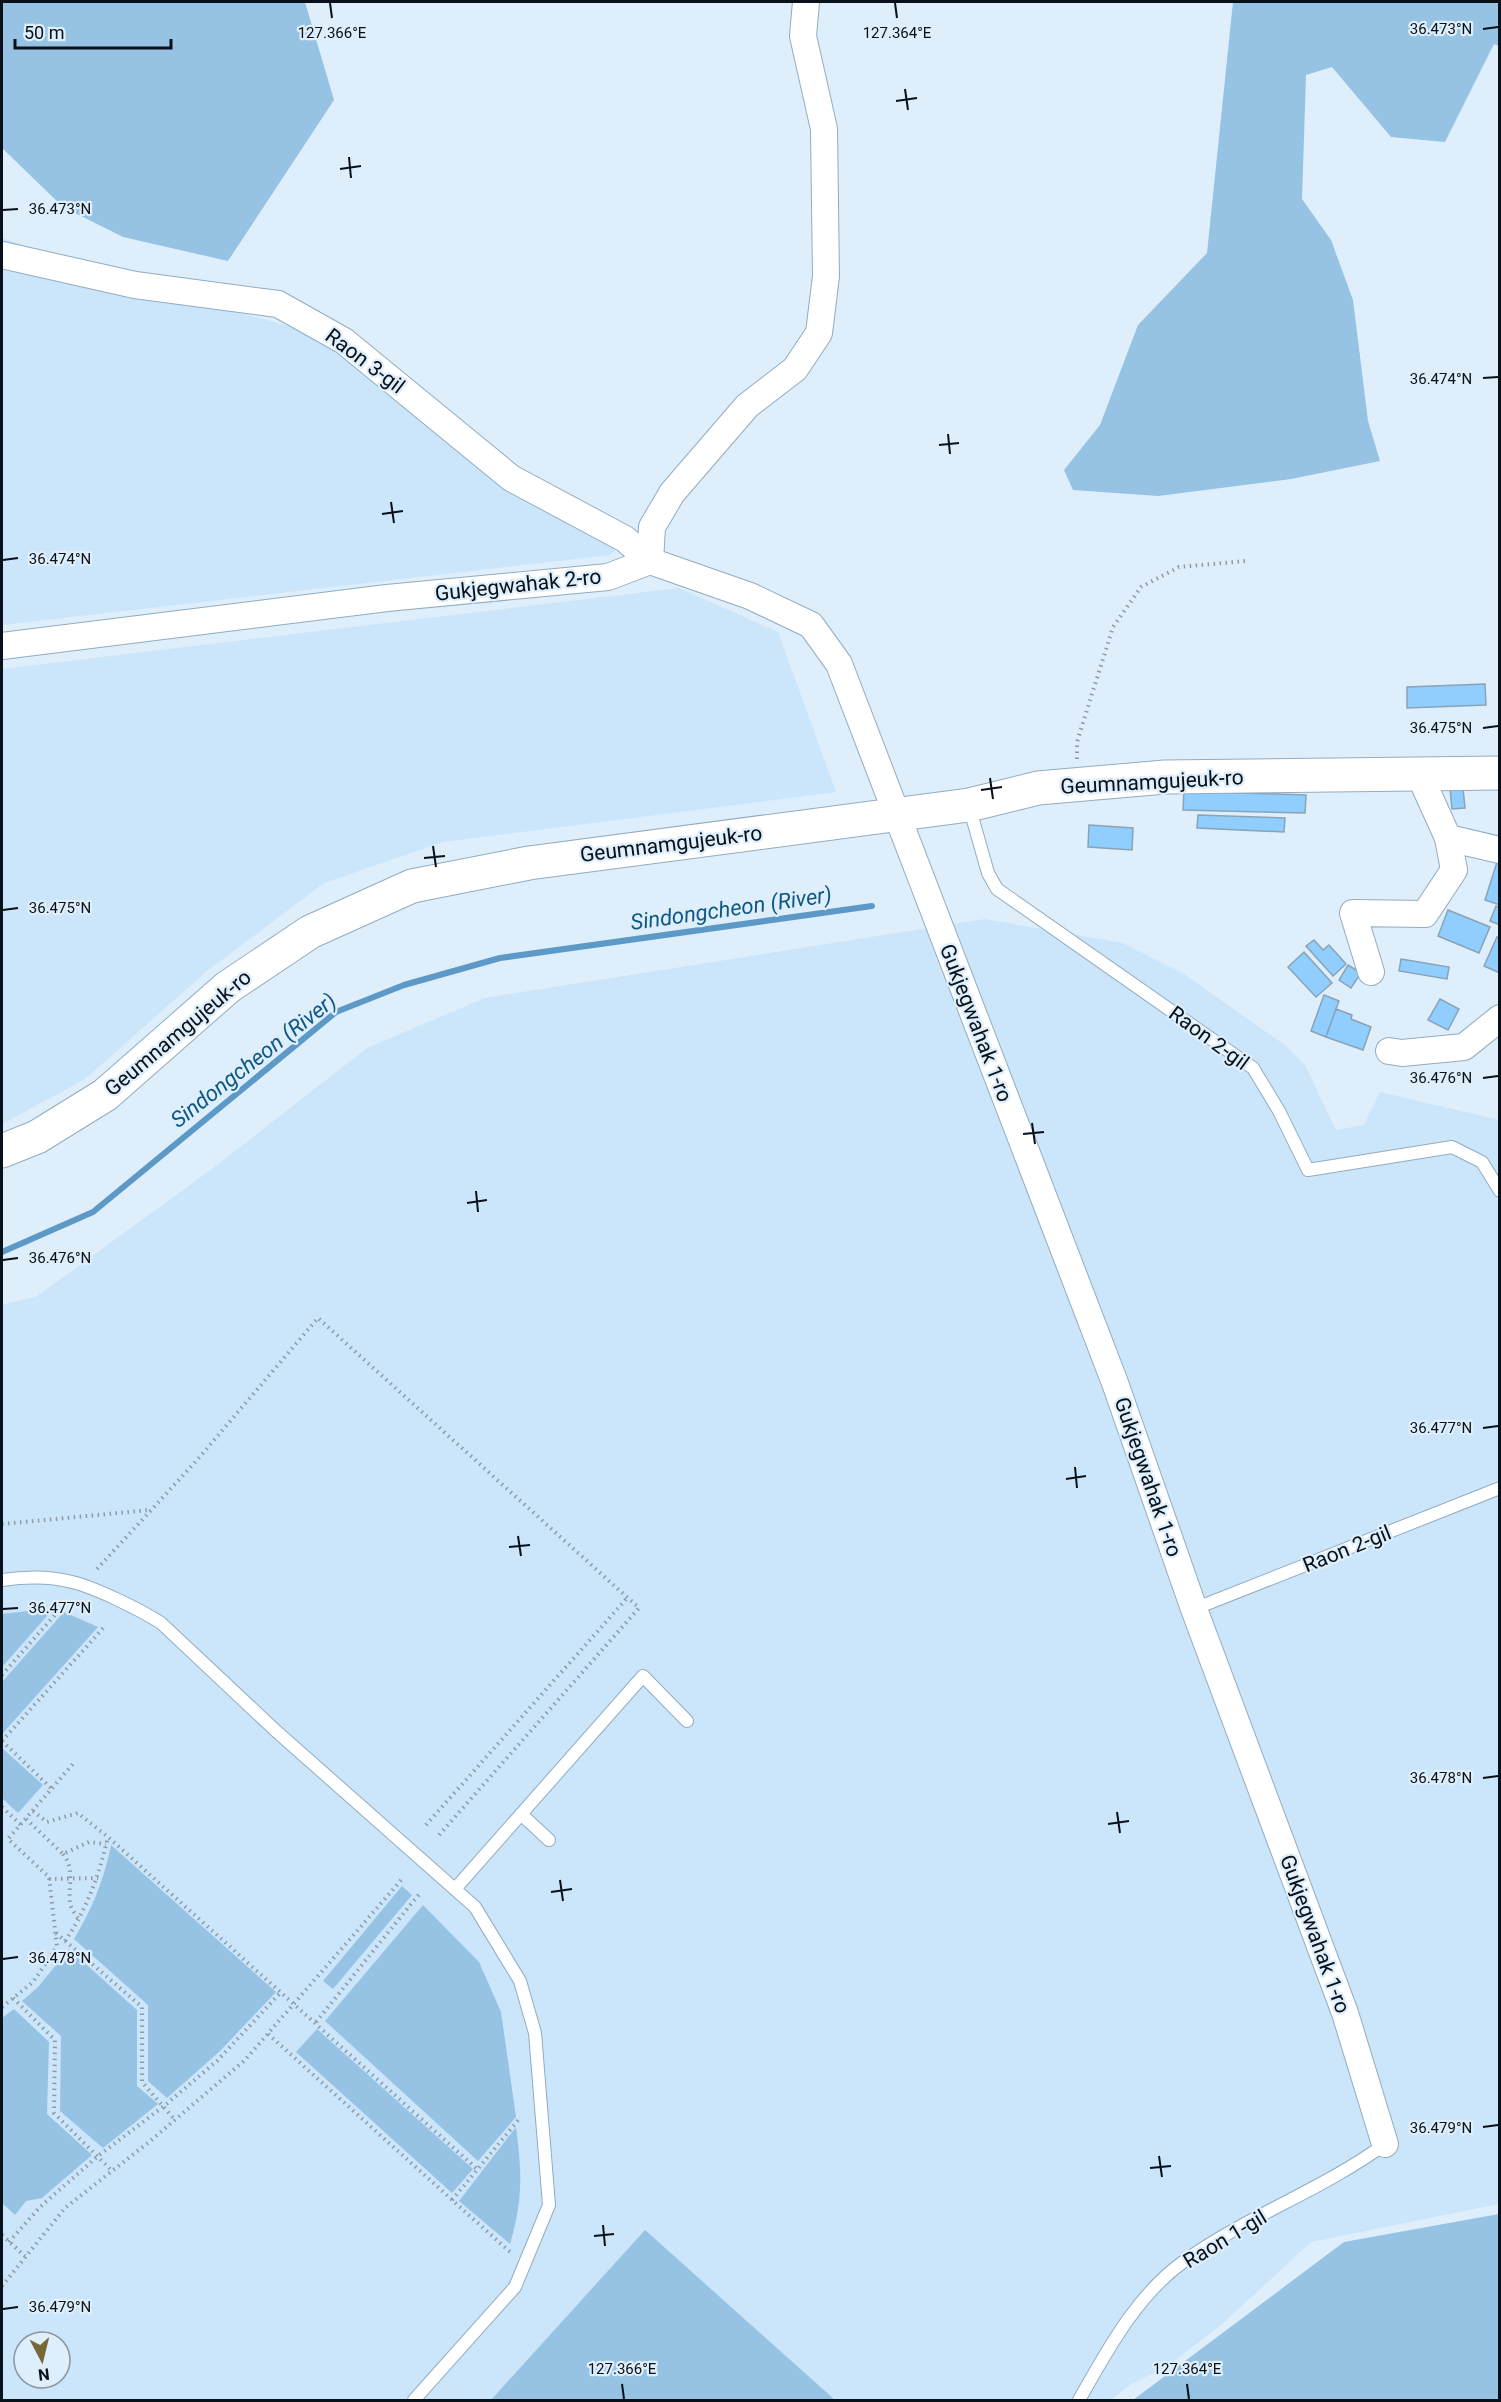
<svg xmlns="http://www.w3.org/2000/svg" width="1501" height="2402" viewBox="0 0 1501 2402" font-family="Roboto,sans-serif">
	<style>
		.built { fill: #cbe5fa; fill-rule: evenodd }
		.green { fill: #96c2e4 }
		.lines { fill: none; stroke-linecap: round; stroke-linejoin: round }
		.stream { stroke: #5c99c7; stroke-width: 6 }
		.building { fill: #8fcefe; stroke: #8aa3b6; stroke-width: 1.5 }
		.lane-casing { stroke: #92acc0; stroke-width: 14 }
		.street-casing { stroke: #92acc0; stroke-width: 28 }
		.secondary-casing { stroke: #92acc0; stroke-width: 35 }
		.path { stroke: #8e9ba6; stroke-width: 4; stroke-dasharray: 1.5 4.5; stroke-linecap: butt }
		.lane { stroke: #fff; stroke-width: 12 }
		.street { stroke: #fff; stroke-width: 26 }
		.secondary { stroke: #fff; stroke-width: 33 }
		.ticks { fill: none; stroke: #081119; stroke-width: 2 }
		.labels { text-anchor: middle; stroke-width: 4.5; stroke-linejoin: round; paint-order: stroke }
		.street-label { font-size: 21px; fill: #081119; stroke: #deeefb }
		.water-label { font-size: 22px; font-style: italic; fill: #0e5884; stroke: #deeefb }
		.ticks-label { font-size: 15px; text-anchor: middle; fill: #081119; stroke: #deeefb; stroke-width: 4.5; stroke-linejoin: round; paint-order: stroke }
	</style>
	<rect width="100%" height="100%" fill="#deeefb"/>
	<g class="built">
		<polygon points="2,238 197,301 303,330 617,548 610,555 2,625"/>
		<polygon points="679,588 778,632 836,792 443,842 324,883 207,971 85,1079 2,1124 2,669"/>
		<path d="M985 919 1123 943 1184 974 1286 1046 1305 1065 1336 1130 1364 1125 1380 1092 1499 1120V2204L1311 2242 1221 2325 1169 2365 1131 2384 1111 2400H2V1305L36 1297 216 1166 367 1048 485 998ZM24 2342H60V2378H24Z"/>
	</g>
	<g class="green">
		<polygon points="2,2 305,2 334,100 228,261 123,237 63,207 2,148"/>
		<polygon points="1233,2 1499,2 1499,46 1494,44 1445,142 1391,137 1332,67 1306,75 1302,199 1331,240 1353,300 1368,421 1380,461 1291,479 1158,496 1073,490 1064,470 1100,425 1138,325 1207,253"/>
		<polygon points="54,1608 2,1667 2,1614"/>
		<polygon points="64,1612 98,1627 2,1734 2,1682"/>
		<polygon points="2,1748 43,1785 18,1813 2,1798"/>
		<path d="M111 1845 276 1992 220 2051 167 2098 148 2081V2005L74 1939C92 1909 104 1880 111 1845Z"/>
		<polygon points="402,1886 412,1895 333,1989 323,1981"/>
		<polygon points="423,1905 479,1962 501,2012 516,2117 478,2161 325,2021"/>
		<polygon points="69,1949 137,2010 137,2086 158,2104 103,2148 60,2111 61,2036 22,2001 38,1987"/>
		<polygon points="14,2009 49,2042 47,2114 92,2155 42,2198 26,2201 15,2215 2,2203 2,2018"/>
		<polygon points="317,2029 473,2169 452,2193 296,2052"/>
		<path d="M516 2127C522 2173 523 2199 510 2244L459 2201Z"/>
		<polygon points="1499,2214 1499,2400 1133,2400 1344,2242"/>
		<polygon points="645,2230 835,2400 491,2400"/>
	</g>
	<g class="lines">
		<polyline class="stream" points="2,1252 93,1212 336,1012 404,985 500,958 872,906"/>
	</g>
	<g class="building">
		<polygon points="1485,684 1486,705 1407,708 1407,687"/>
		<polygon points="1463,788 1465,808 1452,809 1450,789"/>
		<polygon points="1184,791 1306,795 1305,813 1183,810"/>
		<polygon points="1198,815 1285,818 1284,832 1197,828"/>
		<polygon points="1089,825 1133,828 1132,850 1088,847"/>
		<polygon points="1497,862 1500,862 1500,905 1485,900"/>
		<polygon points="1496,906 1500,908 1500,925 1490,921"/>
		<polygon points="1448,910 1490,927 1479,953 1438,936"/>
		<polygon points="1497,937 1500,938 1500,973 1484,966"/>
		<polygon points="1314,940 1323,950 1329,945 1346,964 1333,976 1306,946"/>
		<polygon points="1304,952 1332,983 1316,997 1288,967"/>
		<polygon points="1401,959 1449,967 1447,979 1399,971"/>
		<polygon points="1348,965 1361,973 1351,988 1339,980"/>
		<polygon points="1324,995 1339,1001 1326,1037 1311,1031"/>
		<polygon points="1440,999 1459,1009 1448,1030 1428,1020"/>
		<polygon points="1336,1009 1352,1015 1351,1019 1371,1027 1363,1050 1326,1037"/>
	</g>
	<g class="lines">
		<g class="lane-casing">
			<g id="lane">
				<polyline points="969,806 988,873 997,889 1253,1068 1279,1111 1308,1170 1452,1147 1482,1162 1500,1191"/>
				<path d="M2 1580C23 1577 50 1576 72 1582 94 1587 141 1610 161 1623L276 1731 475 1907 520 1981 535 2033 549 2205 515 2287 414 2400"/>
				<polyline points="1194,1609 1500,1488"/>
				<polyline points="521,1814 549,1840"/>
				<polyline points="455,1889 643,1676 687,1721"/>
				<path d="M1079 2400C1107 2351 1136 2296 1183 2262 1247 2216 1322 2190 1385 2144"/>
			</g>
		</g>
		<g class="street-casing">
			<g id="street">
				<polyline points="2,255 135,285 278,304 344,341 511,478 625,539 650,561"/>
				<polyline points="650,561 652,527 672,493 747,406 795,369 819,333 826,276 824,129 803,36 806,2"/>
				<polyline points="2,646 387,598 608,577 650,561 750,596 811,625 839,664 1115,1383 1194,1609 1345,2013 1385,2144"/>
				<polyline points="1420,776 1448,838 1500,850"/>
				<polyline points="1371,972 1353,913 1425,914 1454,870 1448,838"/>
				<polyline points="1389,1051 1402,1053 1464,1047 1500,1018"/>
			</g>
		</g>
		<g class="secondary-casing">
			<polyline id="secondary" points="2,1151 37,1137 105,1095 228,987 310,932 412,886 529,863 969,805 1038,788 1165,777 1500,773"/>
		</g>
		<g class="path">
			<polyline points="1077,759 1077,742 1113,627 1141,587 1179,567 1246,561"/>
			<polyline points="2,1524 150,1510"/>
			<polyline points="97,1569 198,1459 318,1318 639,1608 438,1836"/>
			<polyline points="2,1675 62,1607"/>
			<polyline points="2,1741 105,1626"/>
			<polyline points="2,1741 52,1789"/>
			<polyline points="2,1807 21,1825"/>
			<polyline points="33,1811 47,1822 78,1813 108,1837 477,2169"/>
			<polyline points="26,1819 63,1854 89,1842 106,1844"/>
			<polyline points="426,1825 628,1597"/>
			<path d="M63 1854C75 1869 68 1885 70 1903 71 1909 76 1915 79 1920"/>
			<polyline points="49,1879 98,1878"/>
			<polyline points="56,1933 142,2007 142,2082 175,2120"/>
			<path d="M65 1941C87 1909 99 1875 108 1837"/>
			<polyline points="13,1998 55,2040 54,2113 112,2171"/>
			<polyline points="2,2007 33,1982 57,1947 49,1877 8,1839 73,1764"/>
			<polyline points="316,2022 420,1893"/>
			<polyline points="268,2034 510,2252"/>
			<polyline points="452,2200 520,2118"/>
			<polyline points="2,2235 25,2256"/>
			<polyline points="9,2242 40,2207 98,2156 164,2106 217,2061 282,1991"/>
			<polyline points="2,2286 65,2208 149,2142 245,2060 403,1878"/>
		</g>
		<use href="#lane" class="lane"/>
		<use href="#street" class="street"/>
		<use href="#secondary" class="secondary"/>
	</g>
	<path class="ticks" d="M330 3 332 18M895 3 897 18M1483 29 1498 27M905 89 908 110M896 101 917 98M349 157 351 178M340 169 361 166M3 210 18 209M1483 378 1498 377M948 434 950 454M939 445 959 443M391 502 394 523M382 514 403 511M3 560 18 558M1483 728 1498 726M990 778 993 799M981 790 1002 787M433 846 436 867M424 858 445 856M3 910 18 908M1483 1078 1498 1076M1032 1123 1035 1144M1023 1134 1044 1132M476 1191 478 1212M467 1203 487 1200M3 1260 18 1258M1483 1428 1498 1426M1075 1467 1077 1488M1066 1479 1086 1476M518 1536 521 1556M509 1547 530 1545M3 1609 18 1608M1483 1778 1498 1776M1117 1812 1120 1833M1108 1824 1129 1821M560 1880 563 1901M551 1892 572 1889M3 1959 18 1957M1483 2127 1498 2125M1159 2156 1162 2177M1150 2168 1171 2166M603 2225 605 2246M594 2236 614 2234M3 2309 18 2307M622 2384 624 2399M1187 2384 1189 2399"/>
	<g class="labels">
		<g class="street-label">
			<text transform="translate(365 361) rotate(37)" y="7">Raon 3-gil</text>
			<text transform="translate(518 585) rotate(-6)" y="7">Gukjegwahak 2-ro</text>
			<text transform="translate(1152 782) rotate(-3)" y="7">Geumnamgujeuk-ro</text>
			<text transform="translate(671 844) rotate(-7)" y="7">Geumnamgujeuk-ro</text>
			<text transform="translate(976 1023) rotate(69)" y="7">Gukjegwahak 1-ro</text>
			<text transform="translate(178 1033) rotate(-40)" y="7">Geumnamgujeuk-ro</text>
			<text transform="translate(1209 1038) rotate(36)" y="7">Raon 2-gil</text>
			<text transform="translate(1148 1477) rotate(71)" y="7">Gukjegwahak 1-ro</text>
			<text transform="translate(1347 1549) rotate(-22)" y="7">Raon 2-gil</text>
			<text transform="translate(1315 1934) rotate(70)" y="7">Gukjegwahak 1-ro</text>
			<text transform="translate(1225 2239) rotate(-31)" y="7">Raon 1-gil</text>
		</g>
		<g class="water-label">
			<text transform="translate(731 908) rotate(-8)" y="8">Sindongcheon (River)</text>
			<text transform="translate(253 1060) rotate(-38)" y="8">Sindongcheon (River)</text>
		</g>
	</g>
	<g class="ticks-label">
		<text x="1441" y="34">36.473°N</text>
		<text x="332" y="38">127.366°E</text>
		<text x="897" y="38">127.364°E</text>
		<text x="60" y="214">36.473°N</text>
		<text x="1441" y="384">36.474°N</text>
		<text x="60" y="564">36.474°N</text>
		<text x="1441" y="733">36.475°N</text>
		<text x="60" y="913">36.475°N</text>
		<text x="1441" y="1083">36.476°N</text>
		<text x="60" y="1263">36.476°N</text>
		<text x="1441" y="1433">36.477°N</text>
		<text x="60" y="1613">36.477°N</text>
		<text x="1441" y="1783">36.478°N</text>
		<text x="60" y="1963">36.478°N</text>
		<text x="1441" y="2133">36.479°N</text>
		<text x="60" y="2312">36.479°N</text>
		<text x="622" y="2374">127.366°E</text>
		<text x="1187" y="2374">127.364°E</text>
	</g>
	<rect width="1501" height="2402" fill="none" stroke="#081119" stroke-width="6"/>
	<g transform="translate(42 2360) rotate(173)"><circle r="28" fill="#deeefb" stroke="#8896a1" stroke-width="1.5"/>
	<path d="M0-4.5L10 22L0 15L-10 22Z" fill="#786835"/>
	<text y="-9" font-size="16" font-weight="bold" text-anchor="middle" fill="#081119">N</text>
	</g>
	<path d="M15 39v9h156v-9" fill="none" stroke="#081119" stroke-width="3"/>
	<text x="24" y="39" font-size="18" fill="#081119" stroke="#deeefb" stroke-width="4.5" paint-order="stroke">50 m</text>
</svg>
